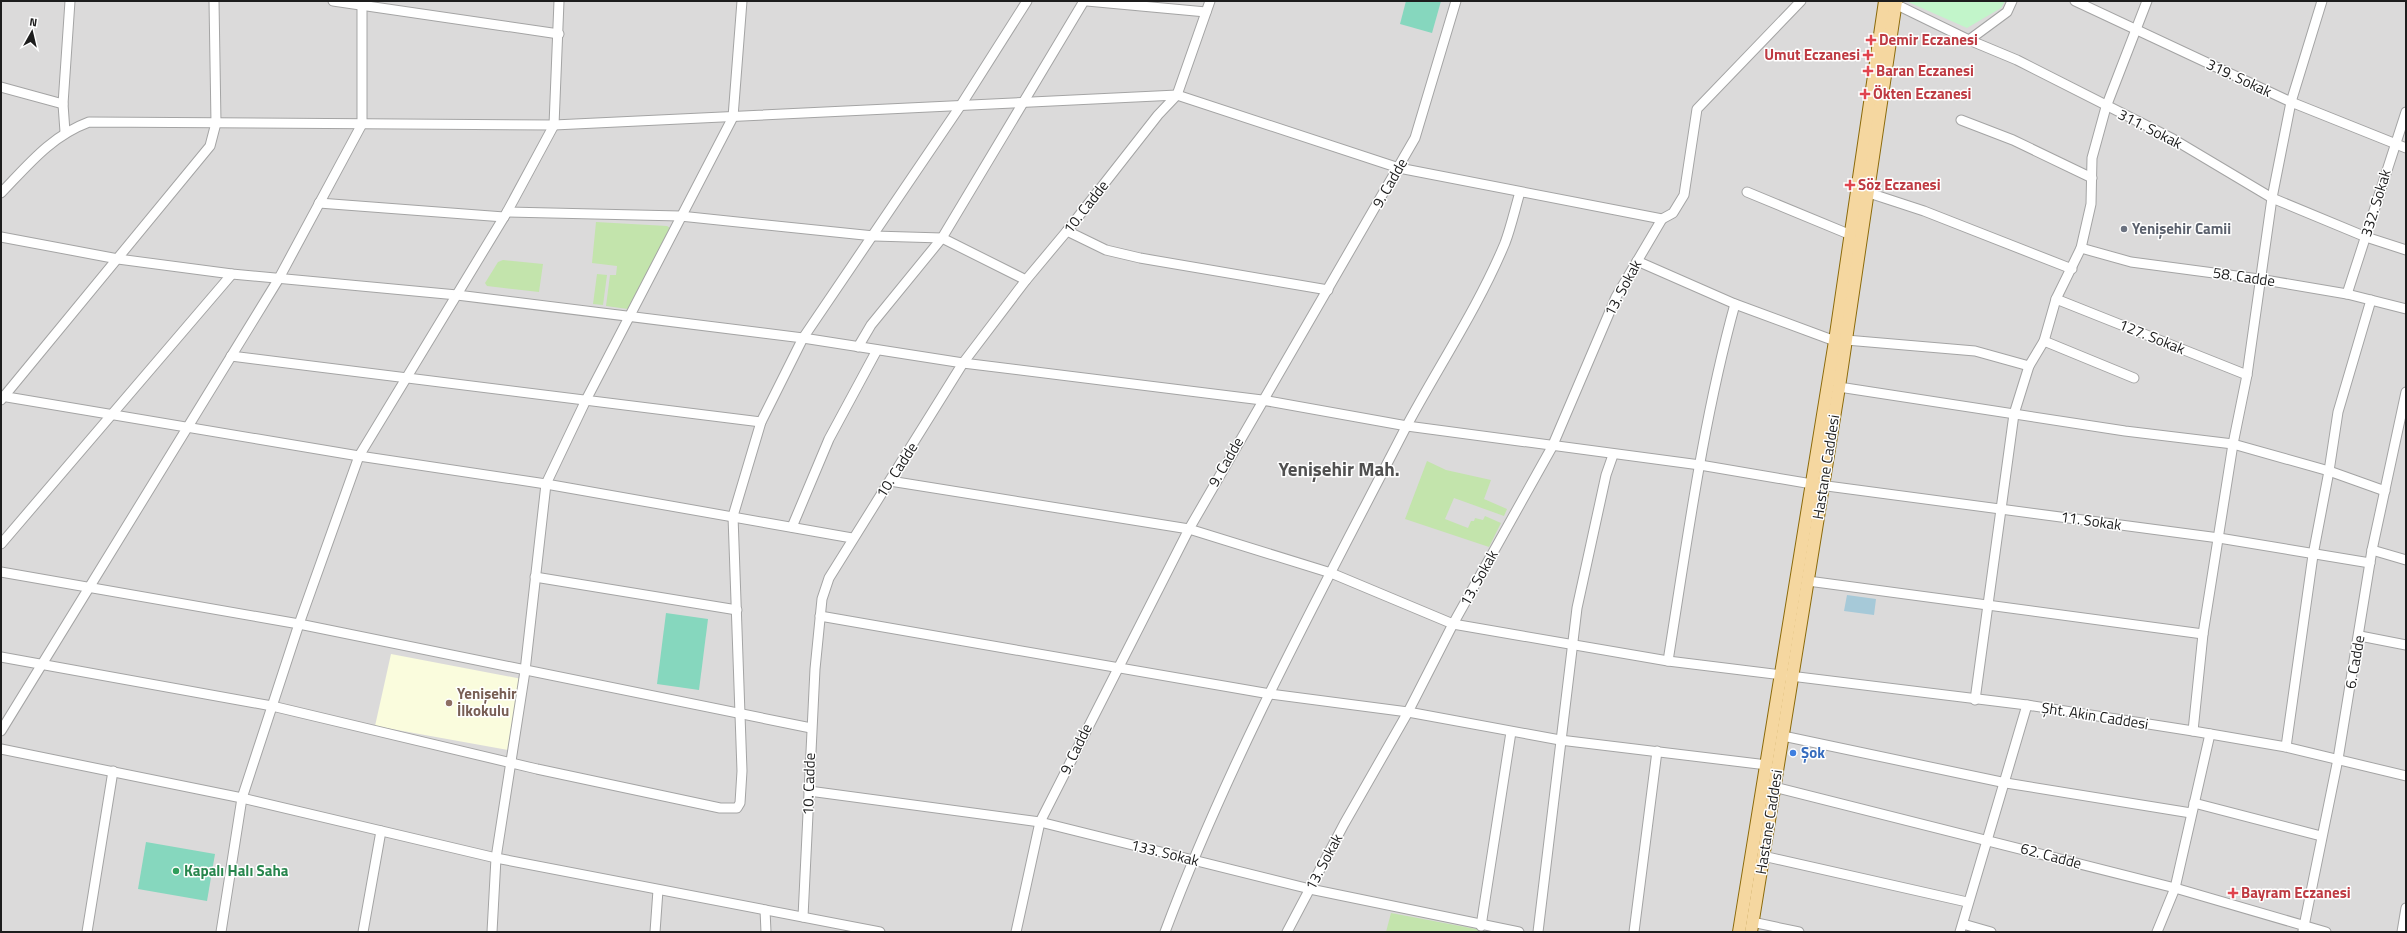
<svg xmlns="http://www.w3.org/2000/svg" width="2407" height="933" viewBox="0 0 2407 933" font-family="'Titillium Web',sans-serif">
	<style>
		.residential { fill: #dbdada }
		.education { fill: #fafcdd }
		.grass { fill: #c3e4ac }
		.park { fill: #c2f5ca }
		.pitch { fill: #86d7be }
		.water { fill: #a6c9d8 }
		.lines { fill: none; stroke-linecap: round; stroke-linejoin: round }
		.minor-casing { stroke: #a4a4a4; stroke-width: 11 }
		.major-casing { stroke: #8b6a0a; stroke-width: 14 }
		.minor { stroke: #fff; stroke-width: 9 }
		.major { stroke: #f5d7a0; stroke-width: 12 }
		.health-dot { fill: #e0444e; stroke: #fff; stroke-width: 1.5 }
		.worship-dot { fill: #6b7280; stroke: #fff; stroke-width: 1.5 }
		.education-dot { fill: #8d6e63; stroke: #fff; stroke-width: 1.5 }
		.shop-dot { fill: #3f7fe0; stroke: #fff; stroke-width: 1.5 }
		.leisure-dot { fill: #2e9e5b; stroke: #fff; stroke-width: 1.5 }
		.labels { text-anchor: middle; stroke-width: 3; stroke-linejoin: round; paint-order: stroke }
		.health-label { font-size: 15px; font-weight: bold; fill: #be3a42; stroke: #fff; text-anchor: start }
		.street-label { font-size: 15px; fill: #1d1d1d; stroke: #fff }
		.worship-label { font-size: 15px; font-weight: bold; fill: #5b616d; stroke: #fff; text-anchor: start }
		.education-label { font-size: 15px; font-weight: bold; fill: #785e54; stroke: #fff; text-anchor: start }
		.shop-label { font-size: 15px; font-weight: bold; fill: #366cbe; stroke: #fff; text-anchor: start }
		.leisure-label { font-size: 15px; font-weight: bold; fill: #27864d; stroke: #fff; text-anchor: start }
		.district-label { font-size: 19px; font-weight: bold; fill: #505050; stroke: #fff }
	</style>
	<rect width="100%" height="100%" fill="#edeae3"/>
	<rect class="residential" x="1" y="1" width="2405" height="931"/>
	<polygon class="education" points="391,654 522,679 508,750 375,726"/>
	<g class="grass">
		<polygon points="596,222 667,226 670,228 628,309 606,306 610,275 616,275 617,266 592,263"/>
		<polygon points="503,260 543,264 539,292 487,286 485,283 498,262"/>
		<polygon points="597,274 607,275 603,305 593,304"/>
		<polygon points="1427,461 1446,470 1491,480 1484,499 1507,509 1504,516 1454,498 1445,519 1468,528 1471,521 1474,521 1475,518 1483,520 1485,516 1501,523 1489,547 1405,519"/>
		<polygon points="1391,913 1492,932 1386,932"/>
	</g>
	<polygon class="park" points="1906,1 2005,1 2001,8 1967,28"/>
	<g class="pitch">
		<polygon points="1406,1 1441,1 1432,33 1400,24"/>
		<polygon points="666,613 708,619 699,690 657,684"/>
		<polygon points="146,842 215,854 207,901 138,889"/>
	</g>
	<polygon class="water" points="1847,595 1876,599 1874,615 1844,611"/>
	<g class="lines">
		<g class="minor-casing">
			<g id="minor">
				<polyline points="333,1 559,34"/>
				<polyline points="1087,1 1206,12"/>
				<polyline points="2075,1 2291,102 2406,148"/>
				<polyline points="1891,2 1969,40 2017,60 2173,139 2272,198 2366,237 2406,250"/>
				<polyline points="1969,40 2007,12 2012,1"/>
				<polyline points="1,87 63,104"/>
				<polyline points="1961,120 2013,140 2092,178"/>
				<polyline points="65,132 63,104 70,1"/>
				<polyline points="1747,192 1851,235"/>
				<path d="M1 193C28 165 51 136 89 122L554 125 1177 95 1399 168 1662 219 1673 213 1684 195 1697 109 1801 1"/>
				<polyline points="1869,193 1924,211 2072,269"/>
				<polyline points="319,203 504,217"/>
				<polyline points="507,212 680,216 874,236 942,238 1026,280"/>
				<polyline points="1067,231 1106,250 1140,258 1328,290"/>
				<polyline points="1,237 118,259 232,274 457,295 803,338 963,363 1262,400 1407,426 1700,465 1812,484 2219,538 2370,563"/>
				<polyline points="2081,248 2131,262 2259,279 2347,294 2406,309"/>
				<polyline points="1637,261 1735,304 1835,341"/>
				<polyline points="2347,294 2406,112"/>
				<polyline points="2056,299 2247,375"/>
				<polyline points="1846,340 1975,351 2029,366"/>
				<polyline points="2044,341 2134,378"/>
				<polyline points="858,347 871,325 942,238 1084,1"/>
				<polyline points="231,356 761,422"/>
				<polyline points="1839,387 2125,431 2233,444 2329,471 2385,491"/>
				<polyline points="1,396 359,456 546,484 852,538"/>
				<polyline points="1,400 210,146 216,123 214,1"/>
				<polyline points="890,481 1189,529 1331,573 1453,624 1668,661 2027,705 2193,731 2286,747 2406,776"/>
				<polyline points="792,527 829,439 877,350"/>
				<polyline points="1,544 232,274"/>
				<polyline points="2372,550 2406,560"/>
				<polyline points="1,572 299,624 811,728"/>
				<polyline points="535,577 737,610"/>
				<polyline points="1808,581 2203,634"/>
				<polyline points="820,616 1270,694 1408,712 1560,740 1767,765"/>
				<polyline points="2360,636 2406,645"/>
				<polyline points="1,657 272,706 537,769 720,808 737,808 740,803 742,771 733,516 761,422 803,338 961,105 1027,1"/>
				<path d="M1668 661C1687 542 1703 420 1735 304"/>
				<polyline points="1975,700 2014,414 2029,366 2044,341 2056,299 2081,248 2091,204 2092,158 2106,107 2147,1"/>
				<polyline points="1,731 278,280 362,124 362,1"/>
				<polyline points="2193,731 2203,634 2233,444 2247,375 2272,198 2291,102 2322,1"/>
				<polyline points="1783,736 2006,783 2191,813"/>
				<polyline points="2286,747 2313,555 2329,471 2338,412 2371,300"/>
				<polyline points="1,749 242,798 496,858 880,932"/>
				<polyline points="1774,787 2175,888 2326,932"/>
				<polyline points="809,791 1040,822 1310,889 1519,932"/>
				<polyline points="2194,803 2321,836"/>
				<polyline points="1763,856 1967,902"/>
				<polyline points="765,910 766,932"/>
				<polyline points="803,917 815,669 822,599 829,578 963,363 1026,280 1067,231 1158,115 1177,95 1210,1"/>
				<polyline points="1752,922 1799,932"/>
				<polyline points="1963,924 1991,932"/>
				<polyline points="1481,926 1511,732"/>
				<polyline points="2303,931 2338,759 2372,550 2406,392"/>
				<polyline points="87,932 113,771"/>
				<polyline points="221,932 242,798 299,624 359,456 507,212 554,125 559,1"/>
				<polyline points="363,932 381,831"/>
				<polyline points="492,932 496,858 525,671 546,484 586,400 733,117 742,1"/>
				<polyline points="655,932 658,890"/>
				<polyline points="1016,932 1040,822 1189,529 1415,138 1456,1"/>
				<path d="M1165 932C1230 758 1320 594 1405 429 1438 367 1478 308 1505 243 1511 227 1515 209 1520 192"/>
				<polyline points="1287,932 1344,824 1408,712 1453,624 1552,447 1616,297 1662,219"/>
				<polyline points="1538,932 1577,608 1606,475 1613,455"/>
				<polyline points="1634,932 1657,751"/>
				<polyline points="1960,932 2027,705"/>
				<polyline points="2157,932 2175,888 2210,734"/>
				<polyline points="2402,932 2406,908"/>
			</g>
		</g>
		<g class="major-casing">
			<g id="major">
				<polyline points="1739,932 1835,341 1885,1"/>
				<polyline points="1751,932 1839,387 1896,1"/>
			</g>
		</g>
		<use href="#minor" class="minor"/>
		<use href="#major" class="major"/>
	</g>
	<g class="health-dot">
		<path d="M1869 34h4v4h4v4h-4v4h-4v-4h-4v-4h4z"/>
		<path d="M1866 49h4v4h4v4h-4v4h-4v-4h-4v-4h4z"/>
		<path d="M1866 65h4v4h4v4h-4v4h-4v-4h-4v-4h4z"/>
		<path d="M1863 88h4v4h4v4h-4v4h-4v-4h-4v-4h4z"/>
		<path d="M1848 179h4v4h4v4h-4v4h-4v-4h-4v-4h4z"/>
		<path d="M2231 887h4v4h4v4h-4v4h-4v-4h-4v-4h4z"/>
	</g>
	<circle class="worship-dot" cx="2124" cy="229" r="4"/>
	<circle class="education-dot" cx="449" cy="703" r="4"/>
	<circle class="shop-dot" cx="1793" cy="753" r="4"/>
	<circle class="leisure-dot" cx="176" cy="871" r="4"/>
	<g class="labels">
		<g class="health-label">
			<text x="1879" y="45">Demir Eczanesi</text>
			<text x="1860" y="60" text-anchor="end">Umut Eczanesi</text>
			<text x="1876" y="76">Baran Eczanesi</text>
			<text x="1873" y="99">Ökten Eczanesi</text>
			<text x="1858" y="190">Söz Eczanesi</text>
			<text x="2241" y="898">Bayram Eczanesi</text>
		</g>
		<g class="street-label">
			<text transform="translate(2239 78) rotate(25)" y="5">319. Sokak</text>
			<text transform="translate(2150 129) rotate(27)" y="5">311. Sokak</text>
			<text transform="translate(1390 183) rotate(-60)" y="5">9. Cadde</text>
			<text transform="translate(2376 203) rotate(-73)" y="5">332. Sokak</text>
			<text transform="translate(1086 207) rotate(-52)" y="5">10. Cadde</text>
			<text transform="translate(2244 277) rotate(8)" y="5">58. Cadde</text>
			<text transform="translate(1623 288) rotate(-62)" y="5">13. Sokak</text>
			<text transform="translate(2152 337) rotate(22)" y="5">127. Sokak</text>
			<text transform="translate(1226 462) rotate(-60)" y="5">9. Cadde</text>
			<text transform="translate(1826 467) rotate(-81)" y="5">Hastane Caddesi</text>
			<text transform="translate(897 470) rotate(-57)" y="5">10. Cadde</text>
			<text transform="translate(2091 521) rotate(8)" y="5">11. Sokak</text>
			<text transform="translate(1479 578) rotate(-61)" y="5">13. Sokak</text>
			<text transform="translate(2355 662) rotate(-80)" y="5">6. Cadde</text>
			<text transform="translate(2095 716) rotate(9)" y="5">Şht. Akin Caddesi</text>
			<text transform="translate(1076 749) rotate(-64)" y="5">9. Cadde</text>
			<text transform="translate(809 784) rotate(-88)" y="5">10. Cadde</text>
			<text transform="translate(1769 822) rotate(-81)" y="5">Hastane Caddesi</text>
			<text transform="translate(1165 853) rotate(14)" y="5">133. Sokak</text>
			<text transform="translate(2051 856) rotate(15)" y="5">62. Cadde</text>
			<text transform="translate(1324 862) rotate(-62)" y="5">13. Sokak</text>
		</g>
		<g class="worship-label">
			<text x="2132" y="234">Yenişehir Camii</text>
		</g>
		<g class="education-label">
			<text x="457" y="699">Yenişehir<tspan x="457" dy="17">İlkokulu</tspan></text>
		</g>
		<g class="shop-label">
			<text x="1801" y="758">Şok</text>
		</g>
		<g class="leisure-label">
			<text x="184" y="876">Kapalı Halı Saha</text>
		</g>
		<g class="district-label">
			<text x="1339" y="476">Yenişehir Mah.</text>
		</g>
	</g>
	<rect width="2407" height="933" fill="none" stroke="#1d1d1d" stroke-width="4"/>
	<g transform="translate(32 32) rotate(8)" stroke="#ffffff" stroke-width="3" paint-order="stroke">
	<path d="M0-3L7 15L0 10L-7 15Z" fill="#1d1d1d"/>
	<text y="-6" font-size="11" font-weight="bold" text-anchor="middle" fill="#1d1d1d">N</text>
	</g>
</svg>
